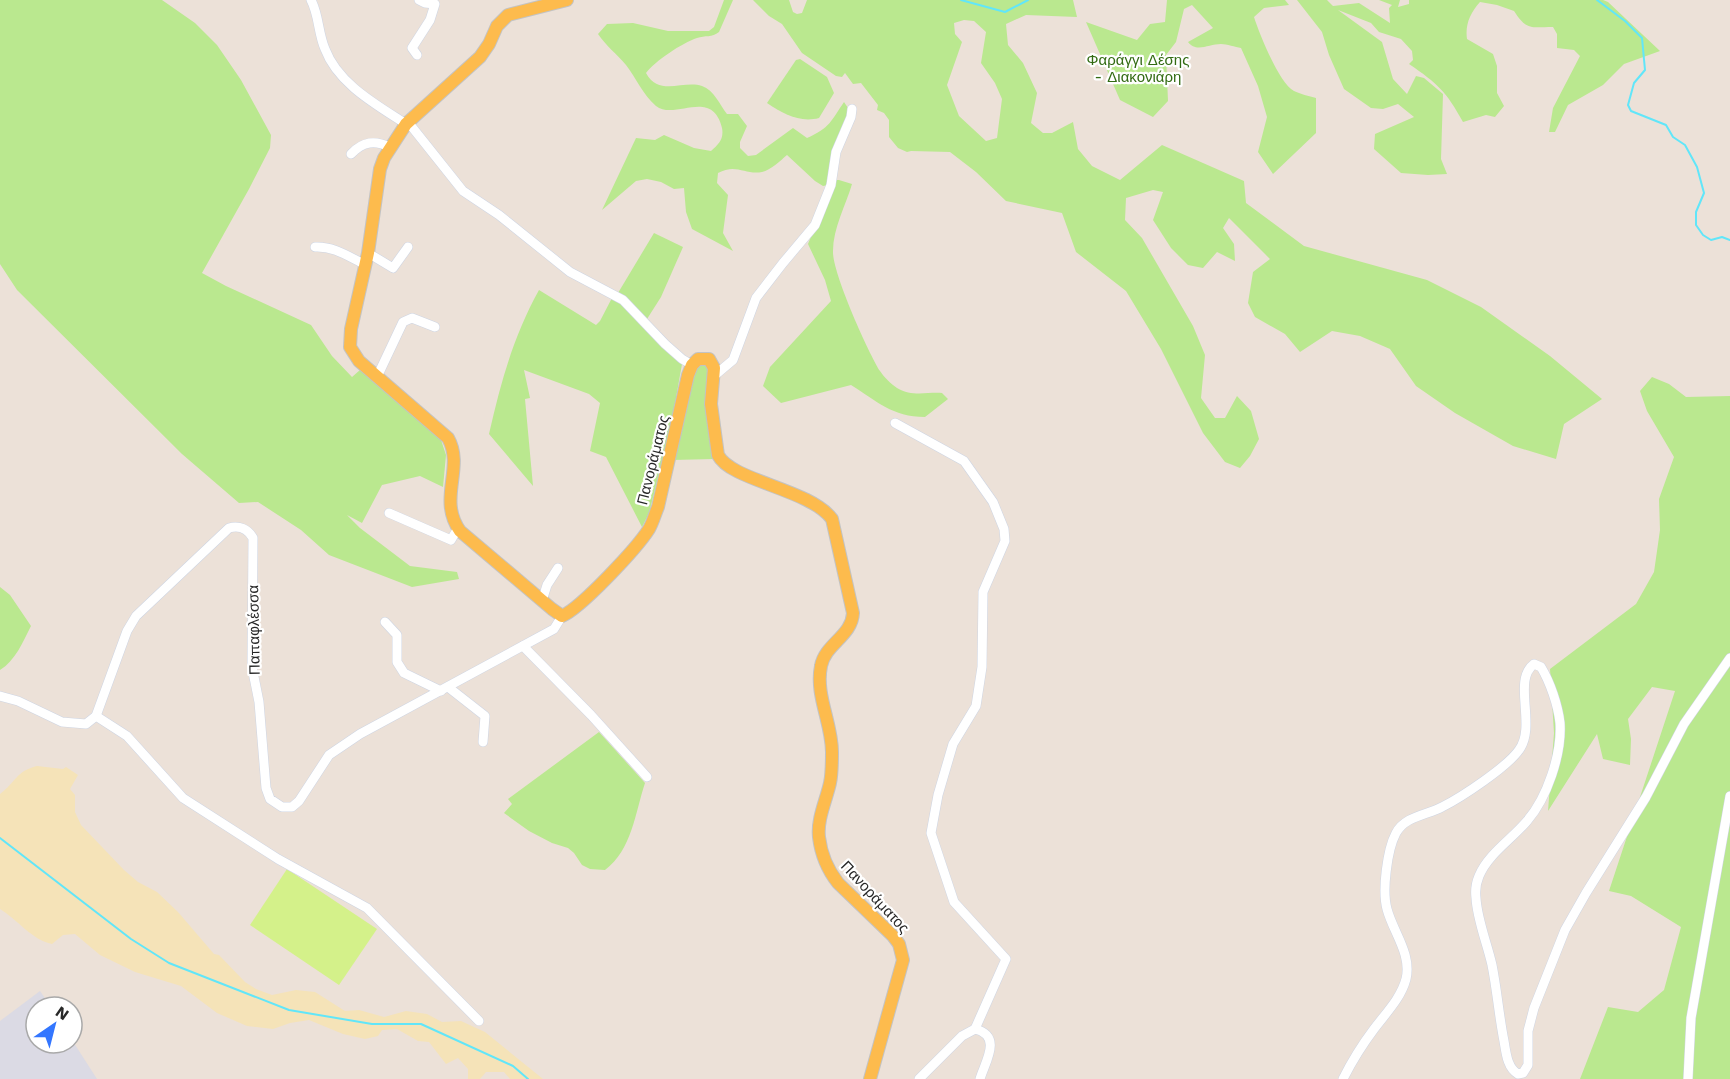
<svg xmlns="http://www.w3.org/2000/svg" width="1730" height="1079" viewBox="0 0 1730 1079" font-family="'Work Sans',sans-serif">
	<style>
		.industrial { fill: #dbdae4 }
		.green { fill: #bae88f; fill-rule: evenodd }
		.sand { fill: #f5e3b8 }
		.pitch { fill: #d4f18a }
		.lines { fill: none; stroke-linecap: round; stroke-linejoin: round }
		.stream { stroke: #61e6f9; stroke-width: 2 }
		.minor-casing { stroke: #ced5e3; stroke-width: 10 }
		.major-casing { stroke: #c3c3c3; stroke-width: 14 }
		.minor { stroke: #fff; stroke-width: 9 }
		.major { stroke: #fdbb4d; stroke-width: 12 }
		.labels { text-anchor: middle; stroke-width: 4.5; stroke-linejoin: round; paint-order: stroke }
		.park-label { font-size: 15px; fill: #326b13; stroke: #fff }
		.street-label { font-size: 15px; fill: #282828; stroke: #fff }
	</style>
	<rect width="100%" height="100%" fill="#ece1d8"/>
	<polygon class="industrial" points="40,991 51,1007 36,1007 36,1043 72,1043 72,1040 97,1079 0,1079 0,1021"/>
	<g class="green">
		<polygon points="0,0 162,0 195,23 217,45 241,80 271,135 270,148 249,189 202,273 226,286 311,325 332,356 352,377 360,370 441,440 446,455 443,487 420,476 382,485 362,523 347,515 360,528 410,566 457,572 459,579 412,587 329,555 301,530 258,502 239,503 182,454 17,290 0,264"/>
		<path d="M724 0H733L719 32C712 38 705 35 697 38 682 43 655 61 646 73 659 97 683 80 702 86 714 90 720 105 727 114H738L747 126 740 142V148L748 156 756 155 793 128 807 138C830 128 831 121 844 102L848 108V116L828 185 823 186 815 181 787 155C780 161 771 170 762 172 745 175 736 163 718 173L717 183 728 195 723 233 733 251 692 229 686 212 684 188 674 189 661 182 647 179 636 181 602 210 636 138 655 140 664 135 694 148 711 151C719 144 724 139 722 128 712 87 675 121 656 106 643 95 636 78 626 65 617 54 606 46 598 34L607 24 633 23 668 31H709L714 27Z"/>
		<path d="M753 0H789L793 12 797 14 802 13 807 0H1073L1077 17 1026 15 1006 24 1008 45 1023 63 1037 93 1031 123 1043 133H1052L1073 122 1078 149 1092 166 1120 180 1162 145 1244 181 1246 203 1304 246 1427 280 1481 307 1550 356 1602 399 1564 424 1556 459 1513 446 1455 413 1416 386 1390 349 1360 336 1332 331 1300 352 1285 334 1255 317 1248 303 1253 272 1270 259 1229 218 1223 228 1234 244 1235 261 1217 252 1203 268 1188 265 1171 248 1153 220 1163 192 1153 190 1126 198 1125 220 1142 238 1193 326 1205 355 1201 398 1215 418H1225L1237 396 1251 411 1259 439 1250 456 1240 468 1225 462 1203 433 1161 349 1126 291 1076 252 1062 213 1006 201 976 172 950 152 911 151 907 152 898 148 889 137V120L884 113 877 110 878 105 861 83 853 84 845 73 842 77 836 76 802 53 782 24 769 16ZM964 20 974 21 986 32 981 63 995 83 1002 99 997 138 986 141 959 116 947 85 962 42 955 34 954 23Z"/>
		<path d="M1167 0H1285L1289 5 1264 8 1254 17C1259 33 1279 83 1294 91 1300 94 1309 96 1316 98V133L1273 174 1258 152 1267 117 1258 86 1241 48C1235 47 1227 44 1221 44 1209 44 1196 53 1188 42L1213 28 1192 5 1184 9 1176 42 1166 55 1168 101 1153 117 1120 100 1086 22 1137 40 1150 24 1165 22Z"/>
		<path d="M1297 0H1327L1333 6 1359 3 1390 23 1389 8 1392 5 1379 0H1400L1398 7 1409 4V0H1603L1608 2 1660 51 1624 64 1603 85 1568 105 1555 132H1549L1553 108 1580 56 1574 50 1557 48V34L1553 27C1531 27 1527 31 1514 11L1497 5 1480 2C1470 13 1465 25 1467 39L1493 54 1497 66V93L1504 106 1495 117 1486 115 1463 122C1446 91 1438 84 1409 64L1413 60 1412 51 1401 39 1379 32 1371 23 1338 10 1382 42 1393 79 1407 94 1416 76 1424 78 1443 94 1441 159 1447 174 1428 175 1401 173 1374 149 1375 134 1414 117 1398 104 1383 109 1371 108 1344 89 1329 55 1322 32Z"/>
		<path d="M800 59 827 77 834 93 819 118C800 123 783 114 767 103L796 60Z"/>
		<path d="M834 180H839L852 184C846 205 833 228 833 251 832 272 868 352 880 371 884 377 891 384 897 388 912 397 926 392 942 393L948 399 925 417C892 417 877 401 851 385L781 403 763 386 770 367 831 301 825 280 808 244Z"/>
		<polygon points="654,233 683,247 661,297 647,319 618,293"/>
		<path d="M539 290 596 325 600 321 613 296 682 364 671 426 649 513 642 527 606 457 590 451 600 403 589 394 524 370 530 398 525 399 533 486 489 434C501 382 513 337 539 290Z"/>
		<polygon points="709,364 714,459 672,460 694,366"/>
		<polygon points="1652,377 1669,384 1686,397 1730,396 1730,1079 1580,1079 1608,1007 1638,1012 1664,990 1681,927 1631,896 1609,891 1675,691 1652,687 1628,719 1631,739 1630,765 1603,759 1597,734 1548,811 1554,733 1550,669 1636,604 1654,572 1660,530 1659,499 1674,457 1647,411 1640,391"/>
		<path d="M0 587 10 595 31 626C23 642 15 661 0 670Z"/>
		<path d="M599 732 645 783C635 813 632 850 605 870L590 869 582 865 574 853 568 848 552 843 529 831 504 813 512 804 508 799Z"/>
	</g>
	<path class="sand" d="M37 766 63 769 66 767 78 775 70 789 75 795V812L81 825 124 870 138 882 157 892 178 912 214 954 219 955 245 982 256 989 272 995 296 990 315 992 345 1011 359 1010 384 1017 406 1011 427 1014 442 1022 461 1021 485 1032 543 1079H510L504 1072H486L480 1079H468V1069L458 1058 446 1064 429 1042 418 1041 397 1029 382 1030 378 1036 365 1039 343 1034 309 1020 290 1023 273 1029 247 1026 217 1013 181 986 135 972 100 955 75 934 63 935 52 944C32 940 18 920 0 909V794C16 782 16 771 37 766Z"/>
	<polygon class="pitch" points="287,869 377,929 339,985 250,925"/>
	<g class="lines">
		<g class="stream">
			<polyline points="961,0 1005,12 1028,0"/>
			<polyline points="1597,0 1625,21 1642,38 1645,70 1634,83 1628,105 1631,111 1666,125 1673,137 1685,145 1697,167 1704,193 1696,212 1696,225 1703,235 1711,240 1722,237 1730,240"/>
			<polyline points="0,838 131,939 169,963 289,1010 372,1024 421,1024 513,1066 528,1079"/>
		</g>
		<g class="minor-casing">
			<g id="minor">
				<path d="M311 0C319 15 318 33 325 49 338 84 377 105 406 124"/>
				<polyline points="417,55 412,48 430,20 435,4 425,3 419,0"/>
				<polyline points="408,122 463,191 499,215 570,272 623,300 665,344 682,359 692,365"/>
				<path d="M351 154C363 141 375 140 390 147"/>
				<path d="M315 247C334 246 349 257 366 265"/>
				<polyline points="368,253 393,268 408,247"/>
				<polyline points="714,376 733,360 756,298 783,263 815,225 831,185 836,152 851,117 852,109"/>
				<polyline points="377,377 403,322 412,318 435,327"/>
				<polyline points="895,423 964,461 993,502 1004,529 1005,541 983,592 982,667 976,706 953,744 938,795 931,833 954,902 1006,959 975,1029"/>
				<polyline points="389,513 451,540 458,528"/>
				<polyline points="542,601 547,585 558,568"/>
				<polyline points="385,622 397,635 397,662 404,673 441,691"/>
				<polyline points="523,646 591,715 647,777"/>
				<polyline points="448,687 485,716 483,742"/>
				<path d="M0 696 18 701 62 722 86 724 96 716 127 631 136 616 229 528C239 525 248 529 253 538L252 667 259 702 266 788 270 799 282 807H292L299 801 329 755 360 734 554 629 562 616"/>
				<polyline points="96,716 127,736 183,798 278,859 367,908 479,1021"/>
				<path d="M919 1079 962 1036 975 1029C1003 1036 985 1062 980 1079"/>
				<path d="M1343 1079C1352 1061 1362 1045 1374 1029 1386 1013 1401 998 1406 979 1412 954 1393 932 1387 909 1382 891 1387 850 1396 833 1405 816 1427 815 1442 807 1462 797 1507 767 1519 750 1537 726 1512 680 1534 664L1541 667C1550 682 1558 705 1560 723 1562 754 1547 798 1527 821 1512 839 1488 854 1479 876 1476 883 1475 890 1476 898 1477 919 1487 943 1492 965 1497 990 1499 1016 1504 1041 1506 1052 1507 1068 1518 1074L1523 1073 1528 1065V1031L1534 1008 1565 930 1586 893 1646 797 1684 724 1730 658"/>
				<polyline points="1688,1079 1691,1018 1730,796"/>
			</g>
		</g>
		<g class="major-casing">
			<path id="major" d="M567 0 508 15 497 26 489 44 480 57 406 124 384 158 380 169 368 253 351 329 350 347 359 361 448 438C465 468 437 499 460 531L552 609 562 616C581 608 637 548 649 529 653 522 655 514 658 507L688 375 692 365 698 359H709L714 368 711 404 718 455C731 481 810 489 832 519L853 613C852 636 825 644 821 666 815 695 832 723 832 752 832 762 832 774 830 783 826 801 817 819 819 837 821 854 827 869 838 883L893 936 899 944 903 960 870 1079"/>
		</g>
		<use href="#minor" class="minor"/>
		<use href="#major" class="major"/>
	</g>
	<g class="labels">
		<g class="park-label">
			<text x="1138" y="65">Φαράγγι Δέσης<tspan x="1138" dy="17">- Διακονιάρη</tspan></text>
		</g>
		<g class="street-label">
			<text transform="translate(653 460) rotate(-76)" y="5">Πανοράματος</text>
			<text transform="translate(254 630) rotate(-91)" y="5">Παπαφλέσσα</text>
			<text transform="translate(875 897) rotate(47)" y="5">Πανοράματος</text>
		</g>
	</g>
	<g transform="translate(54 1025) rotate(35)"><circle r="28" fill="#ffffff" stroke="#a9a9a9" stroke-width="1.5"/>
	<path d="M0-4.5L10 22L0 15L-10 22Z" fill="#3376ff"/>
	<text y="-9" font-size="16" font-weight="bold" text-anchor="middle" fill="#282828">N</text>
	</g>
</svg>
